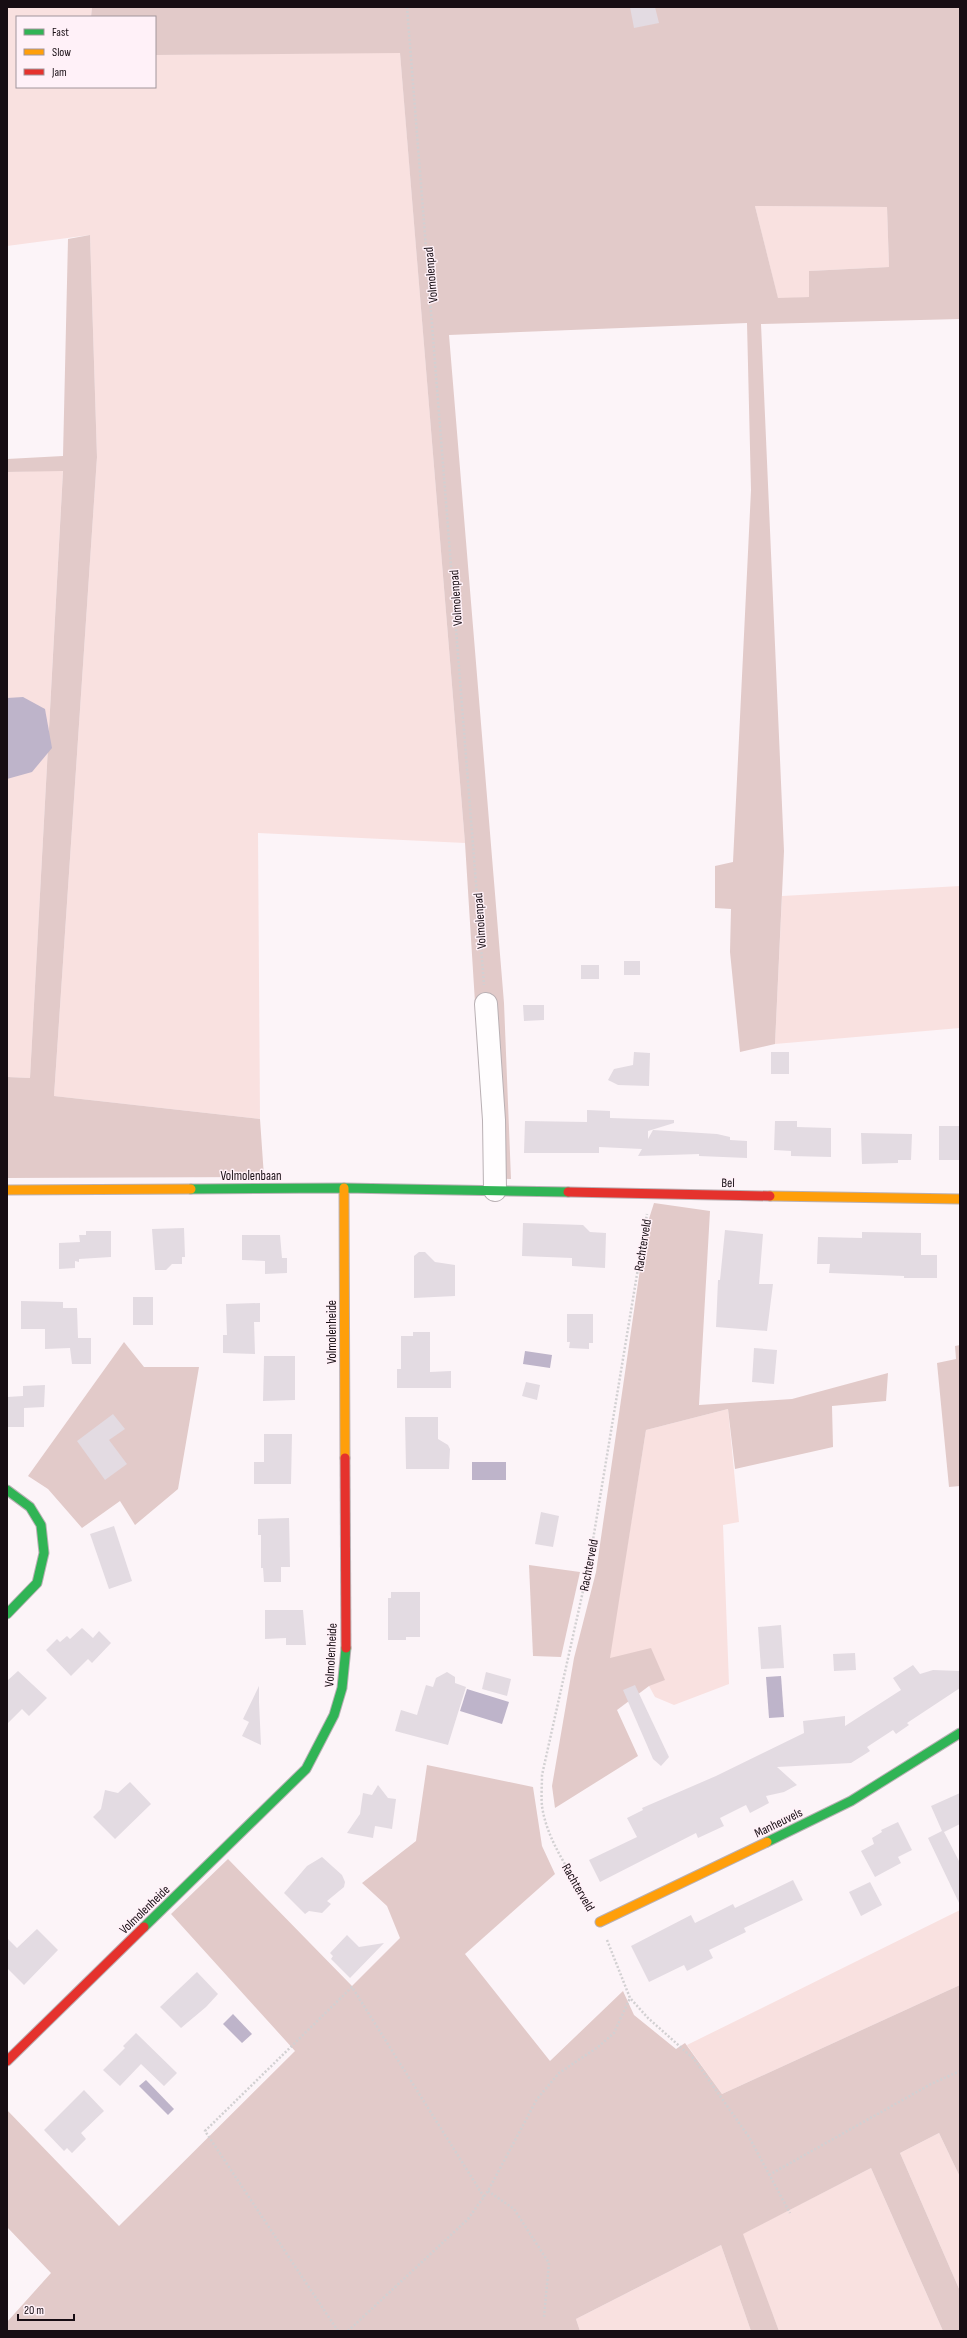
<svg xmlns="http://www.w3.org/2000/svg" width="967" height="2338" viewBox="0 0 967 2338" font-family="'Sofia Sans Condensed',sans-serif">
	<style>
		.green { fill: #f9e1e0 }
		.forest { fill: #e2cac9; fill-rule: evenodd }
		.water { fill: #beb4ca }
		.building { fill: #e3dbe2 }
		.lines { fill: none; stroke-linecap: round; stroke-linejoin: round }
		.street-casing { stroke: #b9b0b4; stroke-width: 24 }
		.fast-casing { stroke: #b9b0b4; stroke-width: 11 }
		.slow-casing { stroke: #b9b0b4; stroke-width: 11 }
		.jam-casing { stroke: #b9b0b4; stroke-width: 11 }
		.path { stroke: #d2d0d2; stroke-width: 2.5; stroke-dasharray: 2 2; stroke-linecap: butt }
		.street { stroke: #fffdfe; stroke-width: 22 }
		.fast { stroke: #30b455; stroke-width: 9 }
		.slow { stroke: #ff9f0a; stroke-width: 9 }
		.jam { stroke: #e5322d; stroke-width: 9 }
		.labels { text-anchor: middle; stroke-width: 3; stroke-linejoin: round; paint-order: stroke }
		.street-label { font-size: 13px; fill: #170d13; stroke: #fff1f8 }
	</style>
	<rect width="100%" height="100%" fill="#fcf4f8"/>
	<g class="green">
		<polygon points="7,7 92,7 91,17 17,17 17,87 155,87 155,55 400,52 465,843 258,833 260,1119 54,1096 97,457 90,235 7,246"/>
		<polygon points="755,206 887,207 889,267 809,271 809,297 778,299"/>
		<polygon points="63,470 30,1078 7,1077 7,472"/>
		<polygon points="960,886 960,1028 775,1044 782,896"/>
		<polygon points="728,1409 739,1522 723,1525 729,1684 674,1705 655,1697 649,1686 609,1659 646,1430"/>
		<polygon points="960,1910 960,1985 722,2094 687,2045"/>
		<polygon points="939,2133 960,2177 960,2291 900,2153"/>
		<polygon points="871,2168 943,2331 779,2331 742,2234"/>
		<polygon points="721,2245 751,2331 580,2331 576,2319"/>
	</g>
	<g class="forest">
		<path d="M92 7H960V319L761 324 784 851 775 1044 740 1052 730 952 731 909 715 908V866L733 862 751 490 747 323 449 335 504 1003 511 1179 486 1178 465 843 400 53 155 55V17H91ZM755 206 887 207 889 267 809 271V297L778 298Z"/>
		<polygon points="90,235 97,457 54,1096 260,1119 264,1177 7,1178 7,1077 30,1078 63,471 7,472 7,459 63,456 68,239"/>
		<polygon points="654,1203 710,1211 699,1405 792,1399 888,1373 886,1401 832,1406 833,1447 735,1469 728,1409 646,1430 610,1658 651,1648 665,1680 649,1686 617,1710 638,1756 555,1808 552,1786 574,1658 596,1572 646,1228"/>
		<polygon points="124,1342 144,1367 199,1367 178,1489 135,1525 120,1501 82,1528 48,1489 28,1476"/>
		<polygon points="960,1345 960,1486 949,1487 937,1363 956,1359 955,1346"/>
		<polygon points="529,1565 580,1572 561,1657 533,1656"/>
		<polygon points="427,1765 533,1787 542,1846 555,1874 465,1954 550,2061 623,1991 634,2015 676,2049 685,2043 722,2094 960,1985 960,2177 939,2133 900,2153 960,2291 960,2331 943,2331 871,2168 743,2234 779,2331 751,2331 721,2245 576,2319 580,2331 7,2331 7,2322 51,2273 7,2227 7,2110 119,2226 295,2051 171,1914 228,1859 352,1986 400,1938 387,1906 362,1883 416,1841"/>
	</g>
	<g class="water">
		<polygon points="23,697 45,709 52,748 32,772 7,779 7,698"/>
		<polygon points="525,1351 552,1355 550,1368 523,1364"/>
		<rect x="472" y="1462" width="34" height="18"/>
		<polygon points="781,1676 784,1717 769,1718 766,1677"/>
		<polygon points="467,1689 509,1702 502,1724 460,1711"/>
		<polygon points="233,2014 252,2034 242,2043 223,2024"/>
		<polygon points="146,2080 174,2109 168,2115 139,2086"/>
	</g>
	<g class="building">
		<polygon points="630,7 655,7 659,23 634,28"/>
		<rect x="624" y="961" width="16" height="14"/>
		<rect x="581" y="965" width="18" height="14"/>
		<polygon points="523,1005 544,1005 544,1020 524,1021"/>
		<polygon points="634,1052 650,1053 649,1086 618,1085 608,1080 614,1069 633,1065"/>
		<rect x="771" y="1052" width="18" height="22"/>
		<polygon points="587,1110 610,1111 610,1118 674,1120 674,1123 648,1131 648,1139 653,1130 717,1134 730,1137 730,1140 747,1141 747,1158 699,1156 699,1154 638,1156 642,1149 599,1147 599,1153 524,1153 525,1121 587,1122"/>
		<polygon points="775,1121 797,1121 797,1127 831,1128 831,1157 791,1156 791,1151 774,1150"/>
		<rect x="939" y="1126" width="21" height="34"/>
		<polygon points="861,1133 912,1134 911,1160 898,1160 898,1163 862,1164"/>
		<polygon points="523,1223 583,1225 590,1232 606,1233 605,1268 572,1266 572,1258 522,1256"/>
		<polygon points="184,1228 185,1257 182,1257 182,1264 172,1264 166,1270 155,1270 152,1229"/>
		<polygon points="725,1230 763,1234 759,1284 773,1284 767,1331 716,1327 718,1280 720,1280"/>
		<polygon points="86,1231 111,1231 111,1257 79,1259 79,1262 75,1261 75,1268 59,1269 59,1243 80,1242 79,1235 86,1235"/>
		<polygon points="862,1232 921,1233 921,1255 937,1255 937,1278 904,1278 904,1276 829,1273 830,1264 817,1264 818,1237 862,1238"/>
		<polygon points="242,1235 280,1235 282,1258 287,1258 287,1273 265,1274 265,1261 242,1260"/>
		<polygon points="419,1252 425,1252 435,1262 455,1265 455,1296 414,1298 414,1256"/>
		<rect x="133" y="1297" width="20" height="28"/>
		<polygon points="21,1301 63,1302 63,1308 77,1308 78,1338 91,1338 91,1364 72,1364 70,1348 45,1349 45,1329 21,1329"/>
		<polygon points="260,1303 260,1322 254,1322 255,1354 223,1353 223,1335 227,1335 226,1304"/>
		<polygon points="567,1314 593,1314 593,1343 589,1343 589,1349 569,1348 570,1342 567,1342"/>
		<polygon points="413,1332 430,1332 430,1372 451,1371 451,1388 397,1388 397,1369 401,1369 401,1336 413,1336"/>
		<polygon points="754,1348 777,1350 774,1384 752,1382"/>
		<polygon points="264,1356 295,1356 295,1400 263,1401"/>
		<polygon points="526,1382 540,1385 537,1400 522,1396"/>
		<polygon points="45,1385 44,1407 24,1408 24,1427 7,1427 7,1397 23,1396 23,1386"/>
		<polygon points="113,1414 125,1429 109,1440 127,1464 105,1480 77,1441"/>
		<polygon points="405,1417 438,1417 438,1439 448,1445 450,1449 449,1469 406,1469"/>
		<polygon points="264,1434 292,1434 291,1484 254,1484 254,1462 264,1462"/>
		<polygon points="541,1512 559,1516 553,1547 535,1544"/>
		<polygon points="289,1518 290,1567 281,1567 281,1582 264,1582 263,1568 261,1568 261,1535 258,1535 258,1519"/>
		<polygon points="114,1526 132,1581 109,1589 90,1534"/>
		<polygon points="391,1592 420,1592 420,1637 406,1637 406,1640 388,1640 388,1598 391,1598"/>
		<polygon points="265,1610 303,1610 306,1645 286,1645 286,1638 265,1639"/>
		<polygon points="781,1625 784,1668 761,1669 758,1627"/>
		<polygon points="82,1628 93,1638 99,1631 111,1643 92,1663 88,1659 71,1676 46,1650 57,1639 60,1642 67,1636 70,1639"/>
		<polygon points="855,1653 856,1670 834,1671 833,1654"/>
		<polygon points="913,1665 920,1674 933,1670 960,1671 960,1688 907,1723 909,1725 896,1734 893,1730 867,1747 870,1751 851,1763 777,1767 797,1785 784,1792 766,1796 769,1803 750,1813 746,1805 720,1818 724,1826 698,1838 696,1833 600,1882 589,1860 637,1837 627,1818 643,1810 642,1808 716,1776 804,1733 803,1721 845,1716 845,1726 901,1690 893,1678"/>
		<polygon points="18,1671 47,1698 29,1716 22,1709 7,1724 7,1681"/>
		<polygon points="447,1672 455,1677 455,1683 466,1687 448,1745 395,1731 401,1710 417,1715 426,1685 433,1687 436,1678"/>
		<polygon points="486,1672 511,1679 507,1696 482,1689"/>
		<polygon points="635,1685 669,1757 661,1766 653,1759 623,1690"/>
		<polygon points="259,1686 259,1702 261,1745 242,1736 249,1722 243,1719"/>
		<polygon points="130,1782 151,1804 115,1839 93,1817 101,1809 105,1790 118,1793"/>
		<polygon points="378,1785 388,1798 396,1799 392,1829 375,1826 373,1838 347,1833 360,1814 363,1793 372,1795"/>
		<polygon points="960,1793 960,1824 944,1832 960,1863 960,1905 928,1838 942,1831 931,1806"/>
		<polygon points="898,1822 912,1850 898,1857 901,1863 875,1877 861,1851 874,1844 872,1838 882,1832 881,1830"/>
		<polygon points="322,1857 342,1875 345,1882 344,1887 327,1901 331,1904 322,1913 309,1911 305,1914 284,1893 307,1866"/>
		<polygon points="793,1880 803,1900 744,1928 746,1932 709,1950 713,1958 687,1971 684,1965 649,1982 631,1946 691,1915 695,1923 733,1904 735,1908"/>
		<polygon points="870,1882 882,1905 861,1916 849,1892"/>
		<polygon points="37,1929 58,1950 24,1985 7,1968 7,1938 17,1948"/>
		<polygon points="347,1935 359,1947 384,1943 350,1978 331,1959 333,1956 330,1953"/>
		<polygon points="197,1972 218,1994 206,2007 181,2028 160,2007"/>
		<polygon points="136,2033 177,2073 164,2086 141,2064 120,2086 103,2070 125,2048 123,2046"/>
		<polygon points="84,2090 104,2111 81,2133 86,2139 72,2153 67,2148 64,2151 44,2130"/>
	</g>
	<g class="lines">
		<g class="street-casing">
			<polyline id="street" points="486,1004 494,1120 495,1190"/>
		</g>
		<g class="fast-casing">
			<g id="fast">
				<polyline points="191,1189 344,1188 568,1192"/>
				<polyline points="7,1490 30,1507 41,1525 44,1553 37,1583 7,1614"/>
				<polyline points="767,1842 851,1801 960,1733"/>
				<polyline points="144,1927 306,1769 334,1715 342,1688 346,1648"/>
			</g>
		</g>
		<g class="slow-casing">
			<g id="slow">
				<polyline points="344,1188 345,1458"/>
				<polyline points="7,1190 191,1189"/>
				<polyline points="770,1196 960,1199"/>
				<polyline points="600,1922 767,1842"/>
			</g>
		</g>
		<g class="jam-casing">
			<g id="jam">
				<polyline points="568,1192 770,1196"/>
				<polyline points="345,1458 346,1648"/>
				<polyline points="7,2061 144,1927"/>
			</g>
		</g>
		<g class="path">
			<polyline points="407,7 484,985"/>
			<path d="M590 1905C572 1874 547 1842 542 1806 541 1796 542 1785 542 1775L589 1564 647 1214"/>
			<polyline points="607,1940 630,1998 648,2018 694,2059 749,2137 790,2213"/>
			<polyline points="769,2175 931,2084 960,2071"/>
			<polyline points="488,2191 514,2209 549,2263 544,2317"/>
			<polyline points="338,2331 205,2131 352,1987 484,2197"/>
			<polyline points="348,2331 468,2219 488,2191 537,2099 559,2073 598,2047 614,2033 630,1998"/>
		</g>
		<use href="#street" class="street"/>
		<use href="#fast" class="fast"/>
		<use href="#slow" class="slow"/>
		<use href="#jam" class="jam"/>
	</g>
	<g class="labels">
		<g class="street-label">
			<text transform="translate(430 275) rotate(-95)" y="5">Volmolenpad</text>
			<text transform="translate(455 598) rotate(-94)" y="5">Volmolenpad</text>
			<text transform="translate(479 921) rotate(-94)" y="5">Volmolenpad</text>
			<text x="251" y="1180">Volmolenbaan</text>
			<text transform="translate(728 1182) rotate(1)" y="5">Bel</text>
			<text transform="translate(642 1245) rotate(-81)" y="5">Rachterveld</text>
			<text transform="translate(331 1332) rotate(-90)" y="5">Volmolenheide</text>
			<text transform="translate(588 1565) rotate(-79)" y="5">Rachterveld</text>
			<text transform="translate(330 1655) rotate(-87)" y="5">Volmolenheide</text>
			<text transform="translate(778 1822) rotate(-26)" y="5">Manheuvels</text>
			<text transform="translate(579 1887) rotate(60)" y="5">Rachterveld</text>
			<text transform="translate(144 1909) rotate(-44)" y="5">Volmolenheide</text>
		</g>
	</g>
	<rect width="967" height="2338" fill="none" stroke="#170d13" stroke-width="16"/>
	<rect x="16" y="16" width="140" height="72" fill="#fff1f8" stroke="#a2969c"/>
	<rect x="24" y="29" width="20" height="6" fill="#30b455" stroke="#a2969c"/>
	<text x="52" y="36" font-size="12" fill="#170d13">Fast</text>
	<rect x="24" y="49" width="20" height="6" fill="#ff9f0a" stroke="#a2969c"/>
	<text x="52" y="56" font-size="12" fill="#170d13">Slow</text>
	<rect x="24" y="69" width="20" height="6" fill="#e5322d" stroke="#a2969c"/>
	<text x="52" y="76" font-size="12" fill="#170d13">Jam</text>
	<path d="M18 2314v6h56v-6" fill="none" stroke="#170d13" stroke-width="2"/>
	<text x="24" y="2314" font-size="12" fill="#170d13" stroke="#fff1f8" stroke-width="3" paint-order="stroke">20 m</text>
</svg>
